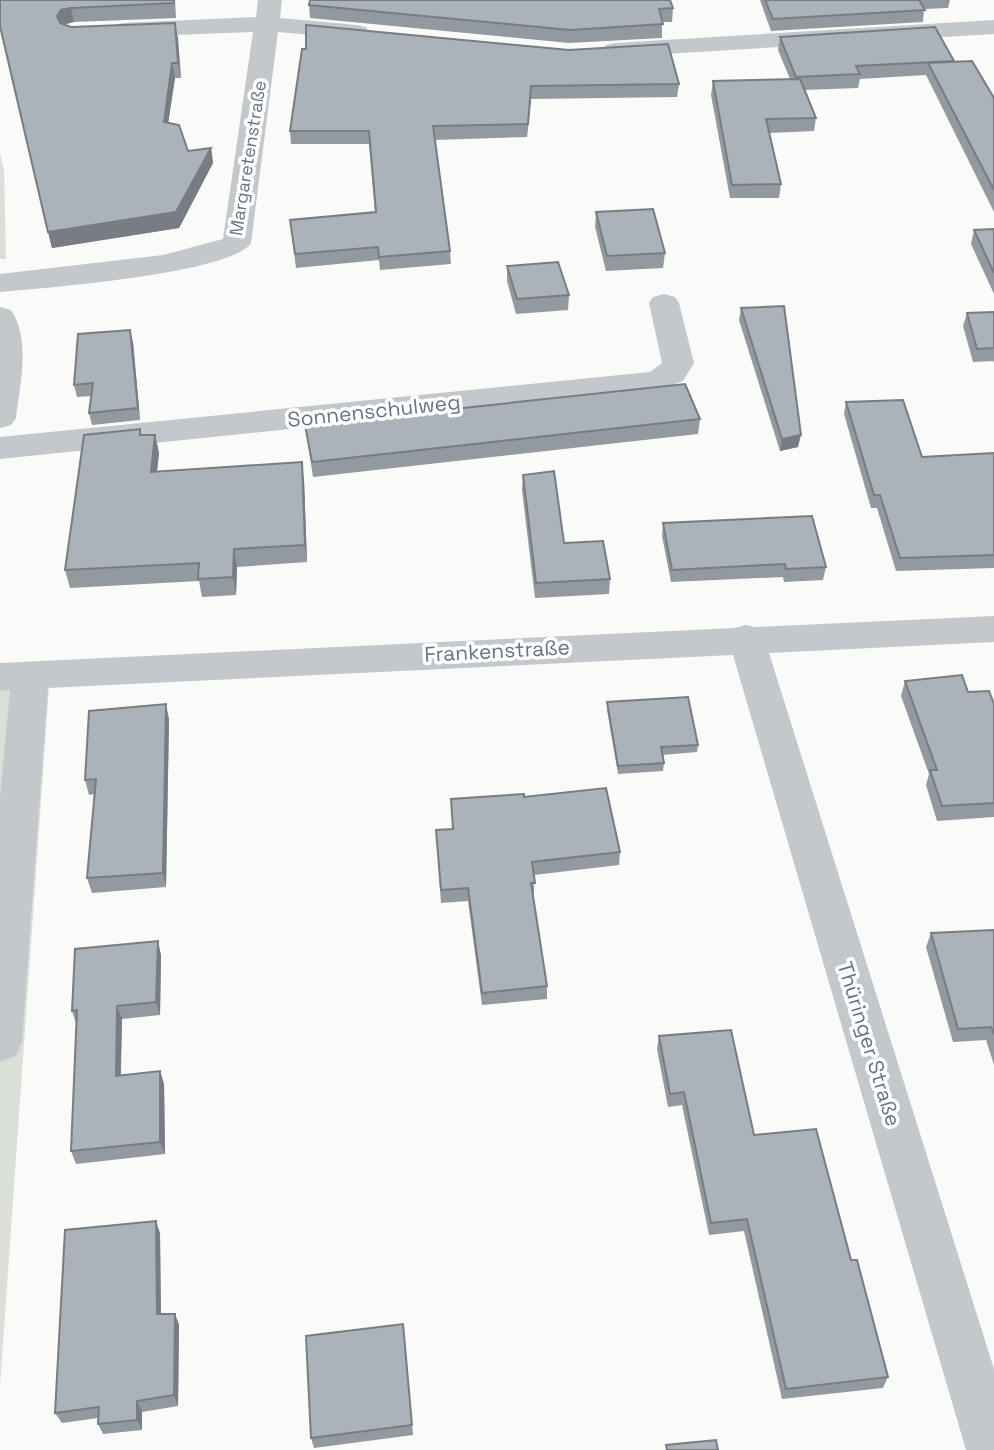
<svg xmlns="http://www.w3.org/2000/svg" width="994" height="1450" viewBox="0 0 994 1450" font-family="'Space Grotesk',sans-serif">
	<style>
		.green { fill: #dadfd7 }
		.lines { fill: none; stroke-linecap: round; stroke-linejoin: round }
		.street { fill: #c3c8cc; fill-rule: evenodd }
		.wall { fill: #929a9f }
		.shaded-wall { fill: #777d82 }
		.building { fill: #aab3b9; stroke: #777d82; stroke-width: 2 }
		.labels { text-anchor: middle; stroke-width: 7; stroke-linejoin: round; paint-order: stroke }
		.far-street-label { font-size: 18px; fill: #657683; stroke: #fff }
		.street-label { font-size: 21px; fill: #657683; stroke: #fff }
	</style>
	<rect width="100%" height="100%" fill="#fafaf8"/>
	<g class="green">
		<polygon points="0,154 4,171 6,259 0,259"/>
		<polygon points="49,687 0,1386 0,690"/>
	</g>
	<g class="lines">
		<g class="street">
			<path d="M258 0H282L280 18 357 25 366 27 369 32 366 37 357 39 278 32 251 243C230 274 43 288 0 292V274L163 255 223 239 253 32 123 37 114 35 111 30 114 25 123 23 256 17Z"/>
			<polygon points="994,20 994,34 615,57 606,55 603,50 606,45 615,43"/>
			<polygon points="664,294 675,297 679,303 694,363 683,381 655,391 0,459 0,437 650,372 662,363 649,303 653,297"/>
			<path d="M0 307 11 310C31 340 20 384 16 418L11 425 0 428Z"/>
			<polygon points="994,616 994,642 769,653 994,1369 994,1450 966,1450 733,655 48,688 22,1042 16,1056 0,1062 0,798 10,690 0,691 0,663 734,628 746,625 754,627"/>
		</g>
	</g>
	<g class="wall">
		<polygon points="0,0 175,0 176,18 74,22 64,25 71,27 175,23 181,78 175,78 168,123 188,151 211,148 213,163 179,228 52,248 0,26"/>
		<polygon points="760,0 950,0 948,8 924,9 923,22 771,31"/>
		<polygon points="309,5 673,8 672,22 662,22 662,38 569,43 310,18"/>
		<polygon points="780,37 954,62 994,98 994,212 926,75 860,79 858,88 804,90 816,118 814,131 769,133 781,184 779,198 730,198 711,95 713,81 790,79 778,50"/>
		<polygon points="302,49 679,84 677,97 531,99 527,137 434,140 450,251 451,264 380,270 379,260 296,268 290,220 375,212 369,144 291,144 290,131"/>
		<polygon points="596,212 665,253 663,268 606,271 595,227"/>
		<polygon points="994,229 994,294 971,244 974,230"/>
		<polygon points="507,266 569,295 568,310 516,314 507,281"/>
		<polygon points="741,308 798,447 780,451 739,320"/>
		<polygon points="994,312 994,363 993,361 973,362 963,326 967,313"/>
		<polygon points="133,342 140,420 92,425 89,413 91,396 77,397 74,385"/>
		<polygon points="846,402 922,457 994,453 994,568 896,571 877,508 871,508 844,414"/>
		<polygon points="700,419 698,434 313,477 305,425"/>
		<polygon points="140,429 141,435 155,435 159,453 157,471 304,480 307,562 237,567 236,595 202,597 199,581 70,588 65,570"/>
		<polygon points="523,475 564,543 610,579 609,594 535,598 522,490"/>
		<polygon points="663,523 826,567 823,580 784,582 783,577 671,582 662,536"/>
		<polygon points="905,681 968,692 994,704 994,817 937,821 926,785 929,774 901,696"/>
		<polygon points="607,702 698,745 697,752 662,755 664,763 663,771 618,774 607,710"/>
		<polygon points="169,719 166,887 92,893 87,878 94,794 89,795 85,780"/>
		<polygon points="524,797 620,852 619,865 534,875 534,896 533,896 547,986 547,999 482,1005 468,901 441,903 436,830 453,829 451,799"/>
		<polygon points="994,930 994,1065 986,1040 953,1042 926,947 931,933"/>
		<polygon points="161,955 160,1015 122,1019 121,1075 160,1071 164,1084 165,1154 76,1164 71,1151 76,1023 72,1011"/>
		<polygon points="659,1036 754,1135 851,1260 888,1377 883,1388 782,1399 744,1231 709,1235 682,1105 668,1107 657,1049"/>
		<polygon points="160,1233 161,1314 175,1314 179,1325 178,1406 142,1412 142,1430 103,1434 98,1424 98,1418 62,1423 55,1413"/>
		<polygon points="403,1324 413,1435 314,1448 311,1438"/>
	</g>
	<g class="shaded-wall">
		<polygon points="71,8 74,22 64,24 60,31 57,16 61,10"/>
		<polygon points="175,23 178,38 181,78 178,63"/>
		<polygon points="172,63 175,78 166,137 164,122"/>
		<polygon points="531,86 531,99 527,137 528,124"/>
		<polygon points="211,148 213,163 179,228 52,248 48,232"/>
		<polygon points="130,330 133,342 140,420 138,408"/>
		<polygon points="155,435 159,453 155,489 151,472"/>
		<polygon points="801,435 798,447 780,451 782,439"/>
		<polygon points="302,462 304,480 307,562 305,545"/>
		<polygon points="234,549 237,567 236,595 233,577"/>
		<polygon points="166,704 169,719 166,887 163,873"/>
		<polygon points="158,941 161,955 160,1015 156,1002"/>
		<polygon points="117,1006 122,1019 120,1089 116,1076"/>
		<polygon points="160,1071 164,1084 165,1154 160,1142"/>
		<polygon points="156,1221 160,1233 161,1326 157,1314"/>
		<polygon points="175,1314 179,1325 178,1406 174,1395"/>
		<polygon points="137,1401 142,1412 142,1430 137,1420"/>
	</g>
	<g class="building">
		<polygon points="0,0 174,0 174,3 71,8 61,10 57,16 60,23 71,27 175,23 178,63 172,63 164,122 179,125 188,151 211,148 176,212 48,232 0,26"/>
		<polygon points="310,0 670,0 673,8 659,9 663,24 570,30 309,5"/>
		<polygon points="765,0 919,0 925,10 773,19"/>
		<polygon points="306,25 569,50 668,44 679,84 531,86 528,124 433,126 450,251 379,257 378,247 295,254 290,220 376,212 369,131 290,131 302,49 306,49"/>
		<polygon points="935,27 954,61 856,66 860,74 796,77 780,37"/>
		<polygon points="972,61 994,98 994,190 928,63"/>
		<polygon points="800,79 816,118 766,119 781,184 732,185 713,81"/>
		<polygon points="653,209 665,253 607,256 596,212"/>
		<polygon points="994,229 994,273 974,230"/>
		<polygon points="558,262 569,295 517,299 507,266"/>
		<polygon points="784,306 801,435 782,439 741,308"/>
		<polygon points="994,312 994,348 977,349 967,313"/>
		<polygon points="130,330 138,408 89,413 93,383 74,385 78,334"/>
		<polygon points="685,384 700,419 312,462 305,425"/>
		<polygon points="903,400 922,457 994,453 994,555 900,558 880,495 874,495 846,402"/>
		<polygon points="140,429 140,435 155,435 151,472 302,462 305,545 234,549 233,577 198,579 199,563 65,570 84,435"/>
		<polygon points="554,471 564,543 603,541 610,579 536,583 523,475"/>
		<polygon points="812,516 826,567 786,569 785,564 672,570 663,523"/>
		<polygon points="962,675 968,692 989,691 994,704 994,803 942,806 930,770 937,770 905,681"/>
		<polygon points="688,697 698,745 661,747 664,763 618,766 607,702"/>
		<polygon points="166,704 163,873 87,878 96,779 85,780 89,711"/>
		<polygon points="606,788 620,852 532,862 535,883 531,883 547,986 482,993 468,888 441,890 436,830 453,829 451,799 524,794 524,797"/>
		<polygon points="994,930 994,1034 991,1027 958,1029 931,933"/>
		<polygon points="158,941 156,1002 117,1006 116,1076 160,1071 160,1142 71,1151 77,1010 72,1011 75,949"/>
		<polygon points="731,1030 754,1135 816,1129 851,1260 857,1260 888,1377 786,1389 747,1219 711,1223 684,1092 670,1094 659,1036"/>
		<polygon points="156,1221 157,1314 175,1314 174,1395 137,1401 137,1420 98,1424 99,1407 55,1413 65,1230"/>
		<polygon points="403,1324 412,1425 311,1438 306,1336"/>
		<polygon points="716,1440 718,1450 667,1450 666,1445"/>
	</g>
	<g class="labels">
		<g class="far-street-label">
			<text transform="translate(248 158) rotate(-81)" y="6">Margaretenstraße</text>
		</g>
		<g class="street-label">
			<text transform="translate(374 411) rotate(-6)" y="7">Sonnenschulweg</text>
			<text transform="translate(497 651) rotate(-3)" y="7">Frankenstraße</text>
			<text transform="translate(869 1044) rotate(73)" y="7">Thüringer Straße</text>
		</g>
	</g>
</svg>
